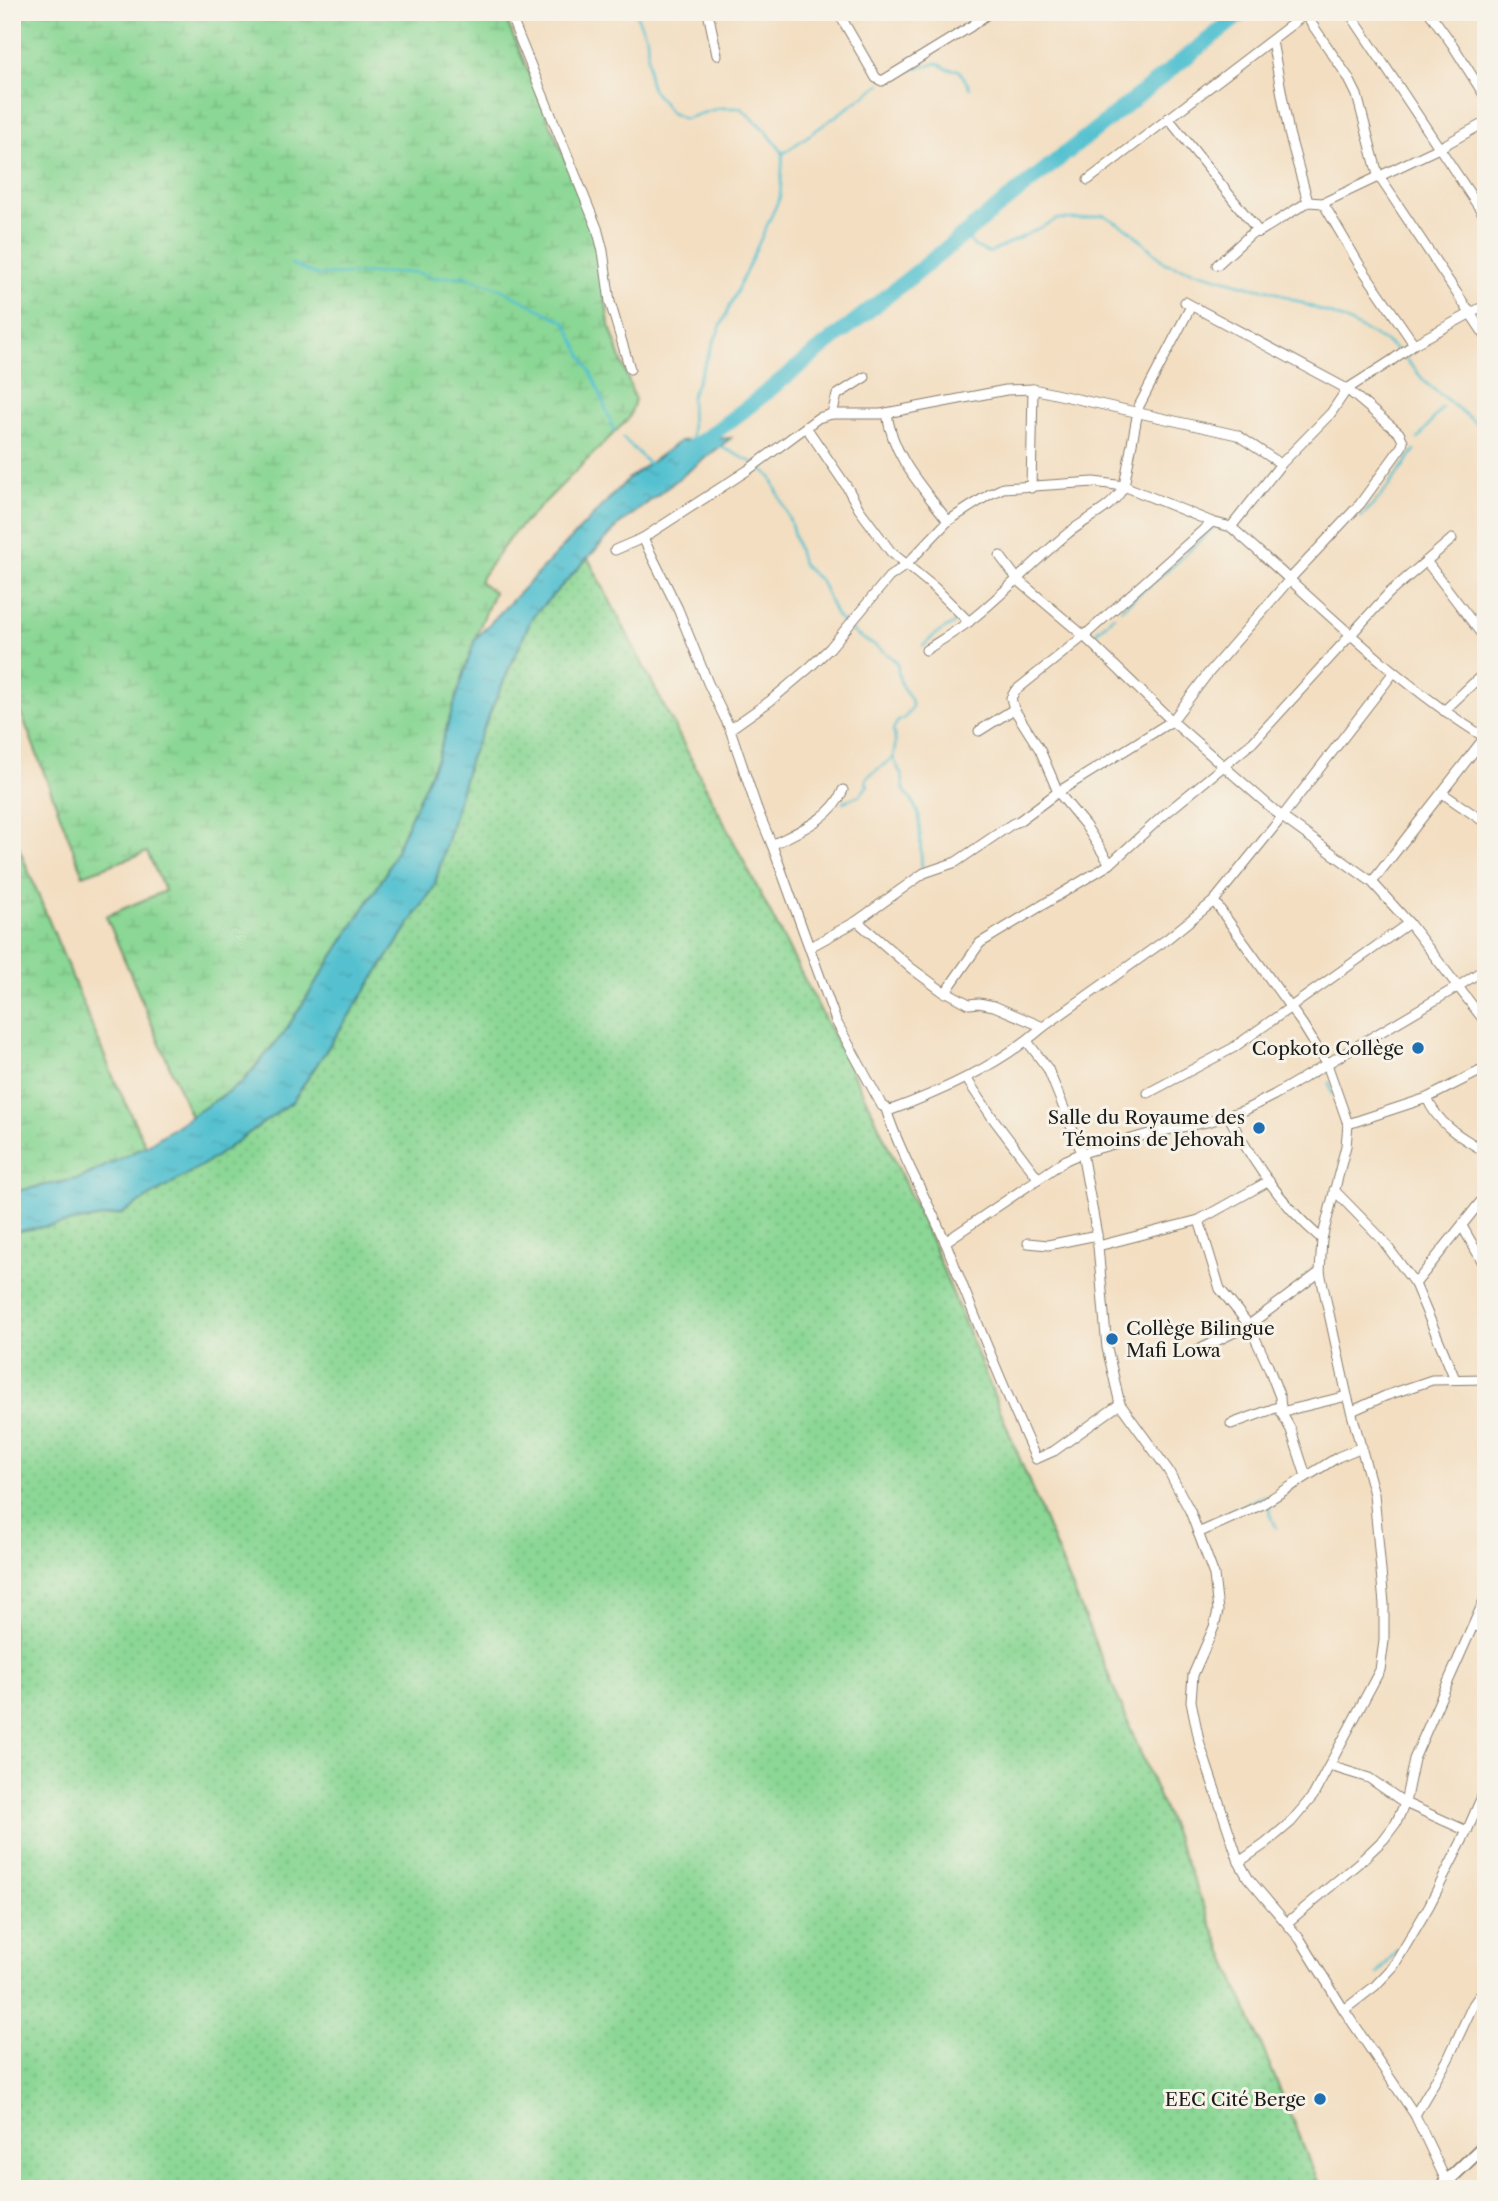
<svg xmlns="http://www.w3.org/2000/svg" width="1498" height="2201" viewBox="0 0 1498 2201" font-family="'Libre Caslon Text',serif">
	<style>
		.grass { fill: url(#grass-dots); stroke: #547a58; stroke-width: 2 }
		.wetland { fill: url(#wetland-marsh); stroke: #547a58; stroke-width: 2 }
		.water { fill: url(#water-ripples); stroke: #386e76; stroke-width: 2 }
		.lines { fill: none; stroke-linecap: round; stroke-linejoin: round }
		.stream { stroke: #55c1d0; stroke-width: 2.5 }
		.river { stroke: #55c1d0; stroke-width: 16 }
		.street-casing { stroke: #887d6e; stroke-width: 11 }
		.secondary-casing { stroke: #887d6e; stroke-width: 15 }
		.street { stroke: #fff; stroke-width: 9 }
		.secondary { stroke: #fff; stroke-width: 12 }
		.poi-dot { fill: #1f6fb2; stroke: #f7f3e8; stroke-width: 2.5 }
		.labels { text-anchor: middle; stroke-width: 6; stroke-linejoin: round; paint-order: stroke }
		.poi-label { font-size: 19px; fill: #1c1c1c; stroke: #f7f3e8; text-anchor: end }
	</style>
	<defs>
		<pattern id="grass-dots" width="8" height="8" patternUnits="userSpaceOnUse" patternTransform="scale(1.75)"><rect width="8" height="8" fill="#8bd795"/><path d="M2 2h.1M6 6h.1" fill="none" stroke="#77b880" stroke-width="1.8" stroke-linecap="round"/></pattern>
		<pattern id="wetland-marsh" width="20" height="14" patternUnits="userSpaceOnUse" patternTransform="scale(1.75)"><rect width="20" height="14" fill="#8bd795"/><path d="M1 5h8M5 5V1M11 12h8M15 12V8" fill="none" stroke="#77b880"/></pattern>
		<pattern id="water-ripples" width="26" height="14" patternUnits="userSpaceOnUse" patternTransform="scale(1.75)"><rect width="26" height="14" fill="#55c1d0"/><path d="M2 4q2-2 4 0t4 0M15 11q2-2 4 0t4 0" fill="none" stroke="#49a5b2"/></pattern>
	</defs>
	<rect width="100%" height="100%" fill="#f7f3e8"/>
	<filter id="ink" filterUnits="userSpaceOnUse"><feTurbulence type="fractalNoise" baseFrequency=".0143" numOctaves="2"/><feDisplacementMap in="SourceGraphic" scale="14" xChannelSelector="R" yChannelSelector="G"/><feConvolveMatrix kernelMatrix="1 2 1 2 8 2 1 2 1" color-interpolation-filters="sRGB"/></filter>
	<filter id="wash" filterUnits="userSpaceOnUse"><feTurbulence type="fractalNoise" baseFrequency=".00686" numOctaves="4" result="noise"/><feDisplacementMap in="SourceGraphic" scale="28" xChannelSelector="R" yChannelSelector="G"/><feGaussianBlur stdDeviation="1.57" result="paint"/><feColorMatrix in="noise" values="0 0 0 0 0 0 0 0 0 0 0 0 0 0 0 0 0 1.4 0 .05"/><feComposite in="paint" operator="in"/></filter>
	<g filter="url(#wash)">
		<rect width="100%" height="100%" fill="#f3dec1"/>
		<polygon class="grass" points="588,558 872,1111 933,1245 1058,1553 1321,2189 12,2189 12,1232 121,1214 214,1158 292,1102 434,887 470,758 532,617"/>
		<g class="wetland">
			<polygon points="12,12 503,12 596,232 609,324 635,400 629,418 512,535 479,581 494,592 475,639 437,758 385,875 284,1033 242,1082 191,1117 106,916 165,891 147,852 83,875 12,689"/>
			<polygon points="12,831 114,1079 146,1146 81,1178 12,1192"/>
		</g>
		<polygon class="water" points="731,438 619,525 532,617 470,758 434,887 292,1102 214,1158 121,1214 12,1232 12,1192 81,1178 146,1146 243,1082 284,1033 385,875 437,758 475,639 629,478 680,441"/>
		<g class="lines">
			<g class="stream">
				<polyline points="635,12 647,38 649,80 652,89 671,113 684,119 719,108 741,108 766,131 783,153 780,197 714,341 691,397 692,442"/>
				<polyline points="906,71 938,63 947,69 959,70 970,88"/>
				<polyline points="784,153 881,84"/>
				<polyline points="964,233 974,246 989,253 1058,219 1082,219 1104,215 1131,231 1165,263 1252,287 1269,290 1343,319 1386,342 1398,351"/>
				<polyline points="291,264 317,275 414,272 436,278 464,276 496,287 565,322 596,383 614,431"/>
				<polyline points="1403,356 1427,384 1486,431"/>
				<polyline points="623,438 650,465"/>
				<polyline points="1418,439 1442,408"/>
				<path d="M719 446 756 464 771 477 790 521 802 563 809 571 821 581 836 616 857 635 882 650 897 662C898 670 898 678 902 686 907 696 916 699 910 711 906 717 904 719 897 722L893 730C897 741 895 747 893 758L902 776 904 790 912 800 919 816 922 872"/>
				<polyline points="1486,504 1481,516 1486,521"/>
				<polyline points="1361,517 1382,495 1415,450"/>
				<polyline points="1121,609 1175,564 1213,528"/>
				<polyline points="1114,616 1093,635 1139,679"/>
				<polyline points="923,646 936,634 961,619"/>
				<polyline points="843,802 860,795 868,785 866,783 867,777 893,758"/>
				<polyline points="1329,1083 1332,1094"/>
				<polyline points="1267,1504 1276,1527"/>
				<polyline points="1205,1524 1263,1496 1266,1497"/>
				<polyline points="1374,1854 1389,1841"/>
				<polyline points="1378,1974 1397,1950"/>
				<polyline points="1480,2141 1486,2135"/>
			</g>
			<polyline class="river" points="687,450 704,440 744,410 1243,12"/>
		</g>
	</g>
	<g filter="url(#ink)">
		<g class="lines">
			<g class="street-casing">
				<g id="street">
					<polyline points="509,12 597,228 603,251 610,302 630,369"/>
					<polyline points="708,12 717,55"/>
					<polyline points="838,12 876,78 882,81 970,27 990,12"/>
					<polyline points="1349,12 1486,218"/>
					<polyline points="1429,12 1452,44 1486,98"/>
					<polyline points="1305,14 1348,77 1357,95 1378,175 1486,337"/>
					<polyline points="1272,41 1289,133 1308,202"/>
					<polyline points="1168,118 1259,232"/>
					<polyline points="1088,180 1308,12"/>
					<polyline points="1323,203 1359,264 1414,344"/>
					<polyline points="1217,265 1252,233 1259,232 1308,202 1323,203 1439,148 1486,122"/>
					<path d="M887 413C892 456 922 487 948 521"/>
					<polyline points="832,414 881,414 1006,390 1033,389 1237,435 1281,464"/>
					<polyline points="806,427 847,487 859,509 891,552 935,588 969,622"/>
					<polyline points="1031,488 1033,389"/>
					<polyline points="1231,527 1281,464 1331,413 1347,389 1391,361 1414,344 1486,305"/>
					<path d="M643 538 678 609 708 683 730 729 757 809 772 845 836 1021 882 1106 891 1110C946 1090 999 1065 1043 1027L1167 939 1214 901 1282 817 1394 672"/>
					<polyline points="615,550 643,538 748,470 818,418 832,414 837,395 865,377"/>
					<polyline points="1000,556 1018,580 1084,636 1172,721 1282,817 1372,882 1409,923 1486,1023"/>
					<polyline points="1426,561 1486,640"/>
					<path d="M926 650C941 640 957 631 971 620 1005 593 1034 561 1067 534 1086 518 1113 509 1124 486L1139 406 1191 306 1188 304"/>
					<polyline points="1444,711 1486,671"/>
					<path d="M730 729 770 701 809 668 830 648 889 577 906 565 948 521 990 494 1003 488 1094 482 1124 486 1212 522 1231 527C1313 598 1392 681 1486 738"/>
					<polyline points="979,731 1014,709"/>
					<polyline points="1442,793 1486,823"/>
					<path d="M772 845C797 832 833 818 843 790"/>
					<polyline points="1110,864 1085,825 1058,792 1040,750 1014,709 1011,698 1015,691 1084,636 1212,522"/>
					<polyline points="1372,882 1485,737"/>
					<polyline points="1214,901 1303,1025 1327,1064 1348,1124 1346,1146 1322,1239 1320,1272 1347,1396 1374,1494 1384,1604 1384,1641 1380,1670 1313,1796 1291,1822 1265,1844 1239,1862"/>
					<polyline points="857,921 911,968 945,993 980,943 1110,864 1165,814 1253,742 1389,593 1452,539"/>
					<polyline points="810,947 857,921 924,873 956,862 1012,824 1019,821 1058,792 1172,721 1206,676 1290,579 1360,504 1402,446 1403,441 1399,433 1347,389 1185,302"/>
					<polyline points="947,992 969,1004 979,1003 994,1006 1043,1027"/>
					<polyline points="1027,1041 1048,1069 1082,1153 1097,1235 1107,1348 1120,1404 1168,1470 1190,1511 1214,1575 1218,1611 1214,1627 1193,1675 1191,1701 1200,1745 1239,1862 1248,1878 1300,1939 1344,2010 1415,2115 1447,2183 1453,2189"/>
					<polyline points="966,1078 992,1117 1038,1178"/>
					<polyline points="1148,1093 1233,1048 1409,923"/>
					<path d="M1427 1098C1438 1125 1462 1138 1486 1152"/>
					<path d="M886 1109C901 1157 928 1200 947 1246 975 1318 1004 1389 1036 1459L1054 1451 1120 1404"/>
					<path d="M1228 1115C1252 1161 1282 1206 1322 1239"/>
					<polyline points="1348,1124 1427,1098 1486,1068"/>
					<polyline points="1269,1181 1199,1220 1220,1289 1249,1325 1268,1366 1280,1397 1281,1412 1347,1396"/>
					<polyline points="1334,1190 1381,1238 1415,1284 1455,1379"/>
					<polyline points="1462,1226 1486,1268"/>
					<polyline points="945,1242 1066,1160 1082,1153 1152,1133 1211,1121 1245,1110 1274,1095 1459,986 1486,968"/>
					<polyline points="1028,1243 1048,1245 1097,1235"/>
					<polyline points="1098,1246 1199,1220"/>
					<polyline points="1415,1284 1486,1195"/>
					<polyline points="1192,1353 1249,1325 1320,1272"/>
					<polyline points="1352,1411 1385,1396 1432,1380 1486,1379"/>
					<polyline points="1281,1412 1291,1430 1306,1476"/>
					<polyline points="1231,1424 1281,1406"/>
					<polyline points="1198,1533 1261,1505 1338,1457 1362,1447"/>
					<polyline points="1474,1624 1486,1632"/>
					<polyline points="1330,1766 1369,1778 1405,1803 1467,1831"/>
					<polyline points="1288,1922 1362,1860 1384,1839 1396,1823 1405,1803 1414,1759 1486,1596"/>
					<polyline points="1344,2010 1375,1986 1393,1967 1429,1906 1467,1831 1486,1787"/>
					<polyline points="1415,2115 1447,2061 1473,2005 1486,1986"/>
				</g>
			</g>
			<g class="secondary-casing">
				<polyline id="secondary" points="1439,2189 1486,2144"/>
			</g>
			<use href="#street" class="street"/>
			<use href="#secondary" class="secondary"/>
		</g>
	</g>
	<g class="poi-dot">
		<circle cx="1418" cy="1048" r="7"/>
		<circle cx="1259" cy="1128" r="7"/>
		<circle cx="1112" cy="1339" r="7"/>
		<circle cx="1320" cy="2099" r="7"/>
	</g>
	<g class="labels">
		<g class="poi-label">
			<text x="1404" y="1055">Copkoto Collège</text>
			<text x="1245" y="1124">Salle du Royaume des<tspan x="1245" dy="22">Témoins de Jehovah</tspan></text>
			<text x="1126" y="1335" text-anchor="start">Collège Bilingue<tspan x="1126" dy="22">Mafi Lowa</tspan></text>
			<text x="1306" y="2106">EEC Cité Berge</text>
		</g>
	</g>
	<rect width="1498" height="2201" fill="none" stroke="#f7f3e8" stroke-width="42"/>
</svg>
